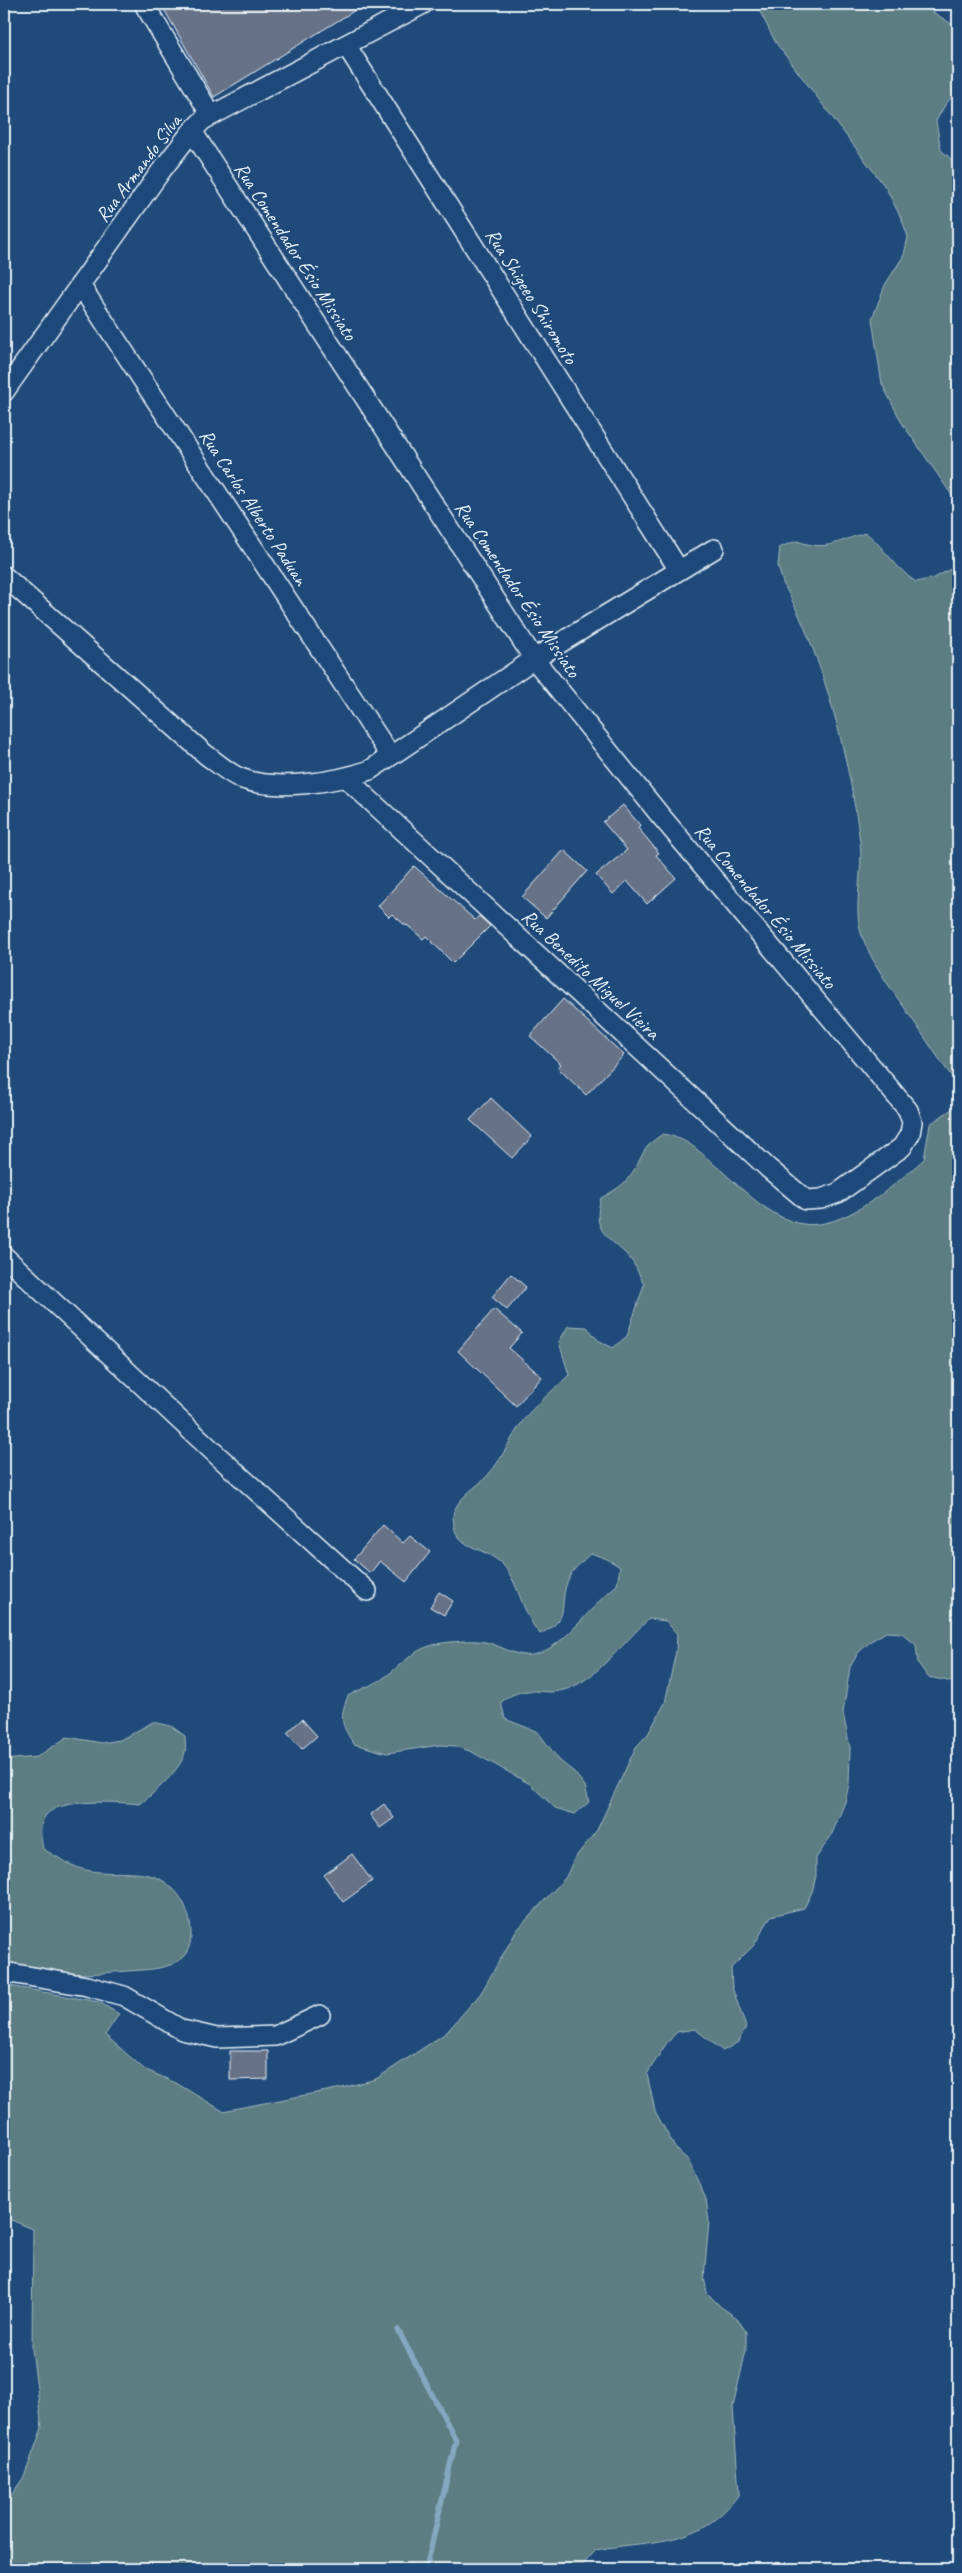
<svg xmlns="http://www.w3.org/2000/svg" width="962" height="2573" viewBox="0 0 962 2573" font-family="Caveat,sans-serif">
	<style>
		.green { fill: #5c7d81; stroke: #a2b7bc }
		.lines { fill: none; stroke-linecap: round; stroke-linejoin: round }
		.stream { stroke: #84a8c2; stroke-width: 5.5 }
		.building { fill: #677287; stroke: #e8f1f8 }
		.street-casing { stroke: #e8f1f8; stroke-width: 22 }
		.street { stroke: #1f4a7a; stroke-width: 19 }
		.labels { text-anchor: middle; stroke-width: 4; stroke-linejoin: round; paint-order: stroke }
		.street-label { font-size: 20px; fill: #e8f1f8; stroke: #1f4a7a }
	</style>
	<rect width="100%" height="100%" fill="#1f4a7a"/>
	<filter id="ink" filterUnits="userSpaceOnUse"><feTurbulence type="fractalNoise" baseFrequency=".02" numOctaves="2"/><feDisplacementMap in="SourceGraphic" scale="10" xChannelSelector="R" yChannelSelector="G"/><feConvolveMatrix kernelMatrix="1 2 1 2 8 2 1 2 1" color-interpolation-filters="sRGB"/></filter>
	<g filter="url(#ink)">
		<g class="green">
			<polygon points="756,4 920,4 958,28 958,90 945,105 936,121 941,150 958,165 958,504 902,423 882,384 872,319 885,285 904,255 908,237 902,220 886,188 776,43"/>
			<path d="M866 533C885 548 896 569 916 582L934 578 958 565V1085C939 1060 922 1033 904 1007 888 985 872 962 862 936 852 909 864 871 860 842 850 760 823 655 783 583L778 566 780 547 797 541C829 552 836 541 866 533Z"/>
			<path d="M958 1105V1683L928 1677 918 1663 916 1645 902 1633 886 1632 871 1641 858 1653 850 1667 843 1713 850 1748 849 1784 845 1802 831 1836 816 1858V1876L812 1892 804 1908 771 1916 754 1945 731 1968 732 1987 746 2027 738 2042 723 2051 695 2029 677 2032 666 2044 647 2074 655 2111 675 2148 688 2160 706 2199 709 2222 704 2277 707 2293 721 2307 737 2318 746 2332V2350L733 2407 739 2494C700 2548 653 2539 596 2550L579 2569H4V2505L24 2477 42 2428 32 2349 33 2229 4 2217V1985L99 2002 119 2014 105 2035 144 2069 176 2083 223 2111 342 2088 376 2079 446 2033 481 1993 517 1930 566 1877 574 1859 597 1830 636 1747 648 1734 665 1703 676 1651 677 1634 666 1621 649 1619C626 1639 596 1680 567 1689 540 1698 529 1681 501 1702L505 1719 538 1732 559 1760 574 1772 585 1786 589 1802 575 1814 555 1808 530 1784 472 1752 456 1746 440 1745 387 1753 354 1744C341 1725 339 1718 348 1696 359 1689 375 1685 385 1677 410 1658 416 1645 451 1642 462 1641 475 1640 485 1642 504 1646 520 1661 540 1653 570 1641 591 1605 617 1585L620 1567 607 1559 591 1553C583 1561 572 1569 568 1580 557 1607 573 1618 540 1634 524 1616 521 1593 509 1573 494 1547 462 1552 455 1530 454 1525 452 1516 454 1511 461 1495 476 1488 488 1475 503 1459 513 1431 530 1412 542 1399 556 1388 569 1375L559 1342 568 1326 587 1327 598 1340 613 1348 627 1336 644 1285C639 1274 635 1263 626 1254 605 1234 592 1230 601 1198 612 1192 623 1186 630 1176 644 1157 640 1148 663 1134 691 1139 701 1154 723 1172 744 1191 769 1216 798 1223 840 1234 895 1185 924 1159L930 1124Z"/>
			<path d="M153 1722 171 1726 185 1736C185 1741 186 1748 185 1752 182 1769 153 1794 140 1804 120 1802 59 1798 46 1815 38 1825 41 1838 43 1849 58 1857 74 1869 91 1871 114 1875 145 1868 165 1882 182 1894 189 1910 191 1930 194 1970 155 1969 128 1971 109 1972 90 1975 71 1973 49 1972 26 1966 4 1962V1760L37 1757 67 1737 102 1743 120 1740Z"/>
		</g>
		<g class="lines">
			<polyline class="stream" points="398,2330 456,2440 426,2569"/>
		</g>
		<g class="building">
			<polygon points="161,4 365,4 214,97"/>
			<polygon points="623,805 640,825 638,828 659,853 656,855 676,878 647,904 627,881 613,894 596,875 627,850 603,822"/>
			<polygon points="564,850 587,871 546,918 522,897"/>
			<polygon points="414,866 475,920 479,916 490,926 453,963 426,936 423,939 407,925 406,926 392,914 389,917 378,906"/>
			<polygon points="563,999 624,1055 586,1095 558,1068 561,1064 530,1036"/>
			<polygon points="491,1098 532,1137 512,1158 470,1120"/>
			<polygon points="511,1274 526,1287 507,1310 492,1297"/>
			<polygon points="494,1309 522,1333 509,1348 542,1377 516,1406 458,1351"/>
			<polygon points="383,1525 403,1543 410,1536 430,1552 406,1582 380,1561 370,1573 354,1559"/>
			<polygon points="439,1592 453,1601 444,1615 430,1607"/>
			<polygon points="302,1719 317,1736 302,1749 287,1733"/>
			<polygon points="384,1804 394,1818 380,1828 370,1815"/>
			<polygon points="352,1854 372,1881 343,1902 324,1875"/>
			<polygon points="230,2051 268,2051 268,2079 230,2080"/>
		</g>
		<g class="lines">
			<g class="street-casing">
				<g id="street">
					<polyline points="144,4 211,115"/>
					<polyline points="346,45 679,570"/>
					<polyline points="192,131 534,659 660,815 908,1110 912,1122 910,1134 902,1147 838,1193 821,1199 806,1200 768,1168 346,778"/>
					<polyline points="80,285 390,755"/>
					<polyline points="4,392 161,171 192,131 203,120 423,4"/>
					<path d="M4 576 205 754C216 762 228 773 240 778 275 792 336 782 370 770L534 659 714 549"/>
					<polyline points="4,1256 218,1456 367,1591"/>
					<polyline points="4,1972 87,1986 124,1996 182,2030 217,2038 275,2036 320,2015"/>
				</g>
			</g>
			<use href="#street" class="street"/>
		</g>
	</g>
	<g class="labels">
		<g class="street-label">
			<text transform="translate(138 168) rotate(-53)" y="7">Rua Armando Silva</text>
			<text transform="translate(296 251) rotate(57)" y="7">Rua Comendador Ésio Missiato</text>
			<text transform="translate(532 296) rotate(58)" y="7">Rua Shigeeo Shiromoto</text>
			<text transform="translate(254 507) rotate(57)" y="7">Rua Carlos Alberto Paduan</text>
			<text transform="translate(518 589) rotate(56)" y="7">Rua Comendador Ésio Missiato</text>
			<text transform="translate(766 906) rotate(50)" y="7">Rua Comendador Ésio Missiato</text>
			<text transform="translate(591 974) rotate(43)" y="7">Rua Benedito Miguel Vieira</text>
		</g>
	</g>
	<rect width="962" height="2573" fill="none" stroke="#1f4a7a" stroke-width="20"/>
	<rect x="10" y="10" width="942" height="2553" fill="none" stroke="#e8f1f8" stroke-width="2" filter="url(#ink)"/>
</svg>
